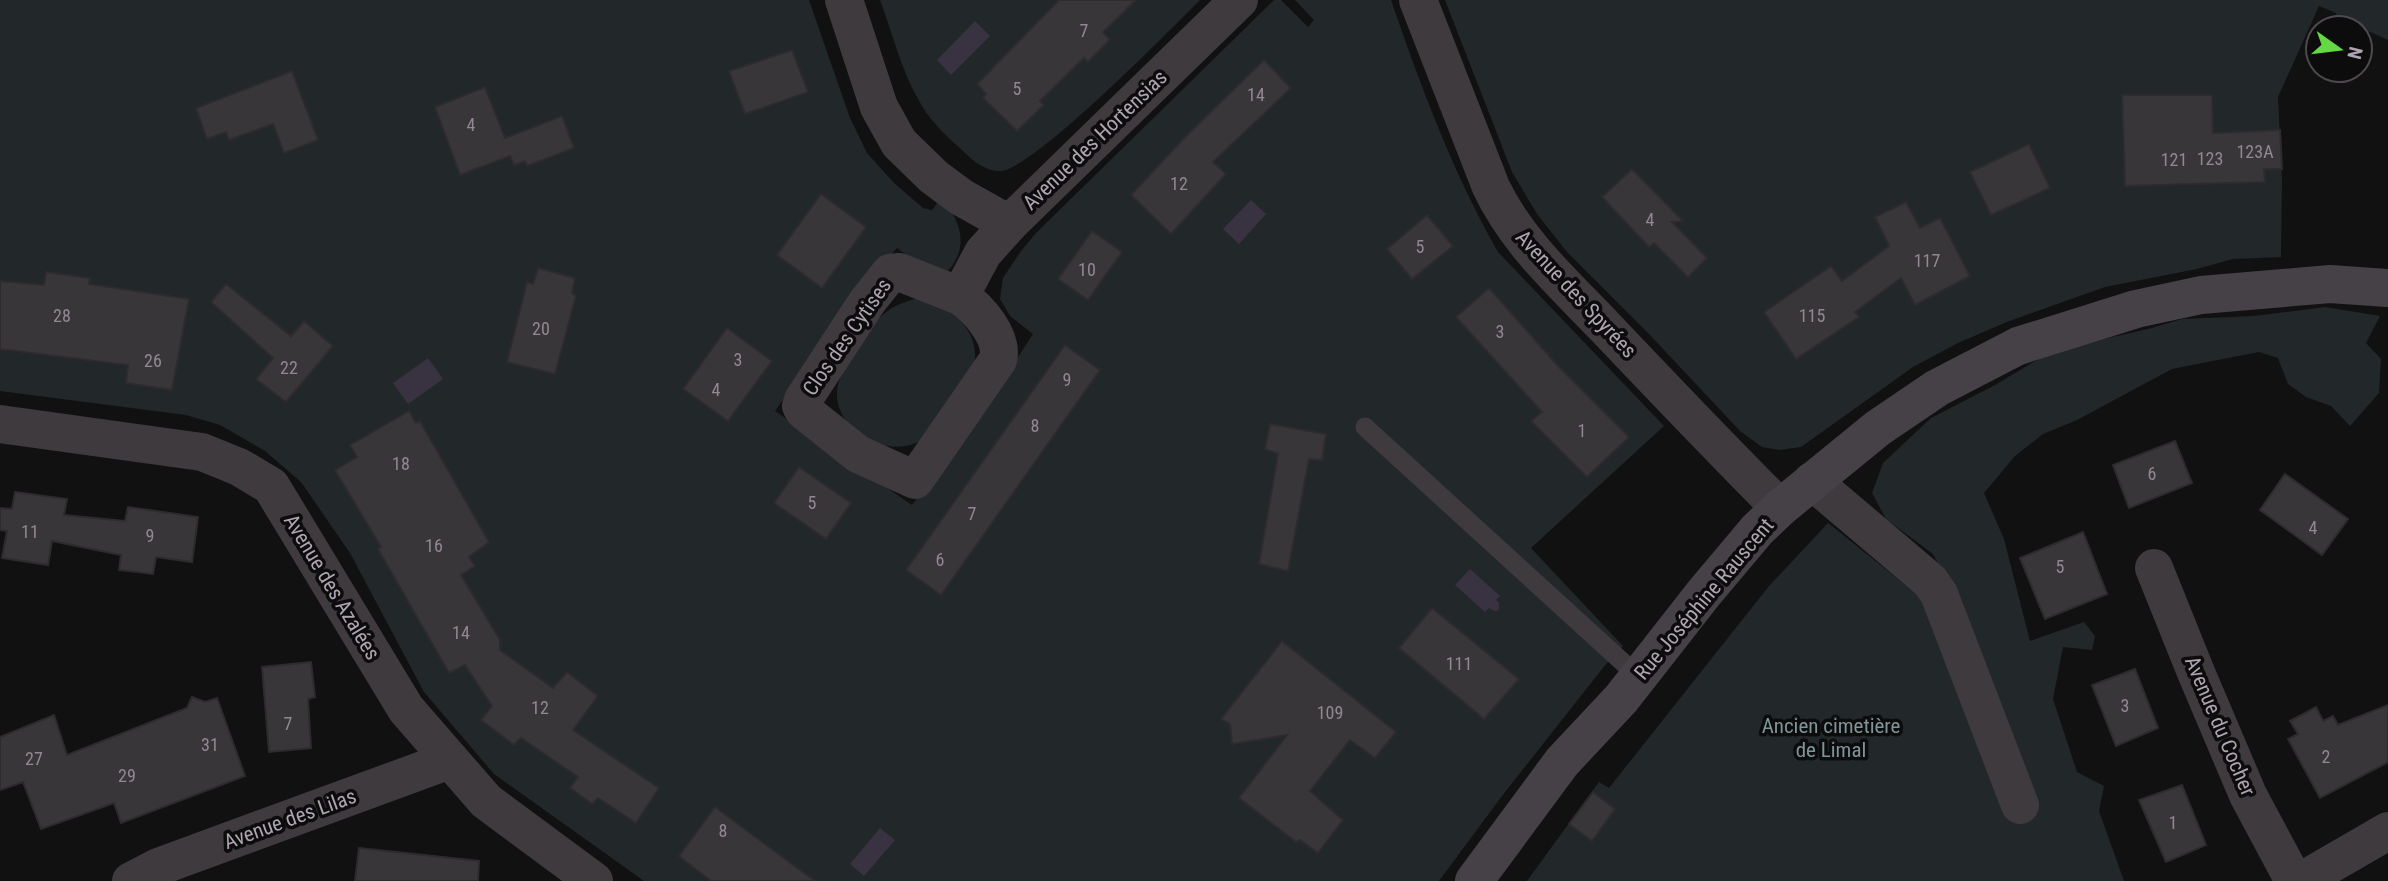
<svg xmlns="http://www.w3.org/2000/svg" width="2388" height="881" viewBox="0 0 2388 881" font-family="'Roboto Condensed',sans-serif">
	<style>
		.green { fill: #222729 }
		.water { fill: #393240 }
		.building { fill: #393639; stroke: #2e2b2e; stroke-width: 2 }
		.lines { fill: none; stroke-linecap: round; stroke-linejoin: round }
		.lane { stroke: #3e3a3e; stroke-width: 19 }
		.street { stroke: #3e3a3e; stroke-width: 38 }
		.secondary { stroke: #464147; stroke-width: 38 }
		.labels { text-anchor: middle; stroke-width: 7; stroke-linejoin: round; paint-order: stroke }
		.number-label { font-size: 18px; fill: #928893 }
		.street-label { font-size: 21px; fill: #afa4b1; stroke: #0d0c0d }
		.park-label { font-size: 21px; fill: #7e959a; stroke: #0d0c0d }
	</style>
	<rect width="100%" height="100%" fill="#121112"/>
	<g class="green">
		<path d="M0 0H809L850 118 867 153 895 184 923 208 932 210 941 198C961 220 970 248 947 272L924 268 897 248 860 290 775 411 912 505 977 420 1033 334 1010 316 1000 299 1003 278 1021 251 1036 233 1274 0H1281L1308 27 1314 20 1295 0H1391C1421 87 1453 173 1498 252L1664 426 1531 548 1623 646 1606 664 1502 796 1439 881H644L494 774 424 692 350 553 301 482 265 451 220 425 186 415 0 391Z"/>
		<path d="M880 0H1200C1170 30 1033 170 1000 171 987 172 972 160 963 151 946 136 929 120 918 99 901 69 892 32 880 0Z"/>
		<polygon points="1445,0 2388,0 2388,40 2361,28 2333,28 2337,23 2336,13 2319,6 2278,97 2282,180 2281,257 2233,259 2197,269 2105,287 2007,322 1958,343 1913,367 1801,447 1779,450 1762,447 1740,431 1649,334 1567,252 1537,214 1512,172"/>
		<path d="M921 297H939C961 321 978 332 975 367 963 384 940 425 926 437 894 463 834 433 837 391 839 372 851 359 860 344 880 314 886 307 921 297Z"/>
		<polygon points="2325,307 2380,316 2366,343 2381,359 2379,393 2350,426 2331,406 2306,397 2288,384 2278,358 2259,352 2172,369 2077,420 2043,434 2015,456 1984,493 2004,539 2030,641 2084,622 2095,636 2092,650 2063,647 2053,699 2077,772 2104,786 2099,811 2124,881 1527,881 1599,782 1609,788 1769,586 1828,523 1933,607 1952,590 1933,554 1886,519 1872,493 1883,463 1931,418 1995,385 2052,351 2152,328 2182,319 2254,316"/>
	</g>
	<g class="water">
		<polygon points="975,21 990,36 951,75 937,60"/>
		<polygon points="1251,200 1266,214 1239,244 1223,229"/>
		<polygon points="428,358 443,379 408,404 393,383"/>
		<polygon points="1470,569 1500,596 1496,600 1499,603 1499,610 1495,611 1489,608 1485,612 1455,585"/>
		<polygon points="880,828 895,840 864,876 850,864"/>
	</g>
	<g class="building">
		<polygon points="1059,0 1136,0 1103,32 1110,40 1088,62 1084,58 1040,101 1044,105 1017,131 983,98 986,94 977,84"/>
		<polygon points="792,50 808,92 745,114 729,71"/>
		<polygon points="1264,60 1291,88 1213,162 1226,174 1171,234 1131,195 1186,136"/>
		<polygon points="292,71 318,140 284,153 273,124 229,140 226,132 207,139 196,108"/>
		<polygon points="485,87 505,138 562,116 574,148 527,166 525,161 514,165 510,156 460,175 435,107"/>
		<polygon points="2122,95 2212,95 2213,133 2280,130 2282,169 2264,169 2265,182 2125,186"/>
		<polygon points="2029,144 2050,188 1991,215 1970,172"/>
		<polygon points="1632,169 1683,221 1672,222 1707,258 1688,277 1654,243 1649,247 1602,197"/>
		<polygon points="821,194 866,227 822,288 777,255"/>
		<polygon points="1906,202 1920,228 1940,218 1970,276 1915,305 1901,278 1855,312 1859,317 1796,359 1764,312 1831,266 1842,281 1889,246 1875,217"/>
		<polygon points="1427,215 1453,246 1412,279 1387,249"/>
		<polygon points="1092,231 1122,252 1088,300 1058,279"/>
		<polygon points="538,268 575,278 572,293 576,296 555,374 507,362 527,282 533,284"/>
		<polygon points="46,272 90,278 89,284 189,299 172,390 126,383 128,365 0,349 0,281 44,285"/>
		<polygon points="226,284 291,336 304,321 333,346 286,402 256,379 273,358 211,302"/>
		<polygon points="1489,288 1559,367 1629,437 1587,477 1531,421 1542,412 1456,317"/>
		<polygon points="727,328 772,361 728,421 683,389"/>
		<polygon points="1065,345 1100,370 941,595 906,570"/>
		<polygon points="409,411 416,423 420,421 489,542 469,557 475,566 461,575 500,640 500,650 553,688 567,672 598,696 573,730 659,788 636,823 598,798 592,804 570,788 578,777 521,738 514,745 481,720 492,706 465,665 449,673 378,549 381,547 335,470 357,457 350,445"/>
		<polygon points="1270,424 1326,434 1322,460 1309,459 1288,571 1259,564 1278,454 1265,449"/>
		<polygon points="2175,441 2192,483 2129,508 2113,465"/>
		<polygon points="799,467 851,503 826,539 774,503"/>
		<polygon points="2285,474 2348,519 2322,555 2260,510"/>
		<polygon points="15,492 67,499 64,515 125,521 128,507 198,517 192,562 156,557 153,574 119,570 121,555 52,541 48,565 2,558 7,531 0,530 0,508 12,509"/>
		<polygon points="2083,532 2107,594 2045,619 2020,558"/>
		<polygon points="1432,608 1519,679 1484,719 1399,648"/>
		<polygon points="1282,641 1396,732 1375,758 1350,740 1310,791 1343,820 1318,853 1300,840 1296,842 1239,798 1287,735 1232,744 1230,724 1221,719"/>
		<polygon points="311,662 315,697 308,699 311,748 269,752 262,667"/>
		<polygon points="2135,669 2158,728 2116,746 2092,685"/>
		<polygon points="192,697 205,702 217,698 245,776 121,823 114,803 41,829 23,782 0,790 0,737 54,715 67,755 187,708"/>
		<polygon points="2388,705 2388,762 2320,798 2288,739 2298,734 2290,721 2316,707 2323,721 2333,716 2338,725"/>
		<polygon points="2182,785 2206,845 2166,862 2139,800"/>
		<polygon points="1593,792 1615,809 1592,841 1569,824"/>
		<polygon points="715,807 815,881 711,881 707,878 679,856"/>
		<polygon points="359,848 479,861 478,881 355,881"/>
	</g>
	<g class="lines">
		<polyline class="lane" points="1365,427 1639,677"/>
		<g class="street">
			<polyline points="844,0 879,107 899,143 934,177 961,197 1009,224 1239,0"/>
			<path d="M1418 0 1491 187C1517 242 1563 283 1605 327 1663 388 1721 449 1780 508"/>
			<path d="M960 296C978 308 1004 337 998 360L915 480 858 454 804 411 801 406 803 400 867 302 890 273 899 272 960 296 983 253 1009 224"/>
			<polyline points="0,424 202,452 239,467 271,486 406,709 486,801 594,881"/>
			<polyline points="1812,481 1930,581 1939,594 2020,805"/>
			<polyline points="2154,568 2195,670 2248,795 2294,881"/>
			<polyline points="131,881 158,867 450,760"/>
			<polyline points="2305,881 2312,875 2388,831"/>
		</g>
		<polyline class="secondary" points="1474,881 1562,762 1621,699 1704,593 1757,530 1780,508 1878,428 1937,388 2018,346 2136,309 2201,295 2330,284 2388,288"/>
	</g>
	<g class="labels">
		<g class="number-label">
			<text x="1084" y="37">7</text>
			<text x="1017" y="95">5</text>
			<text x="1256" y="101">14</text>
			<text x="471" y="131">4</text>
			<text x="2255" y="158">123A</text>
			<text x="2210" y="165">123</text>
			<text x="2174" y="166">121</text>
			<text x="1179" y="190">12</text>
			<text x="1650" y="226">4</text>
			<text x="1420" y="253">5</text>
			<text x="1927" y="267">117</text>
			<text x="1087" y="276">10</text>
			<text x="62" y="322">28</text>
			<text x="1812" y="322">115</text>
			<text x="541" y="335">20</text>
			<text x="1500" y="338">3</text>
			<text x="738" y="366">3</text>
			<text x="153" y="367">26</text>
			<text x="289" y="374">22</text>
			<text x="1067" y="386">9</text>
			<text x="716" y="396">4</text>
			<text x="1035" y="432">8</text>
			<text x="1582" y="437">1</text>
			<text x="401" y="470">18</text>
			<text x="2152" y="480">6</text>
			<text x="812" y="509">5</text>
			<text x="972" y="520">7</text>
			<text x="2313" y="534">4</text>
			<text x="30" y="538">11</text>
			<text x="150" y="542">9</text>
			<text x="434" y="552">16</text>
			<text x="940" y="566">6</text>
			<text x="2060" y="573">5</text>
			<text x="461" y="639">14</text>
			<text x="1459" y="670">111</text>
			<text x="2125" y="712">3</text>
			<text x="540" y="714">12</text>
			<text x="1330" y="719">109</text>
			<text x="288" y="730">7</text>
			<text x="210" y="751">31</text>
			<text x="2326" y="763">2</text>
			<text x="34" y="765">27</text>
			<text x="127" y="782">29</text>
			<text x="2173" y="829">1</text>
			<text x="723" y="837">8</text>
		</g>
		<g class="street-label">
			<text transform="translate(1095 140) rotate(-44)" y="7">Avenue des Hortensias</text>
			<text transform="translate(1576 294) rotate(47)" y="7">Avenue des Spyrées</text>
			<text transform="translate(847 337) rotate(-55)" y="7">Clos des Cytises</text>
			<text transform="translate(332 587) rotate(59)" y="7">Avenue des Azalées</text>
			<text transform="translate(1704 599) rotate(-50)" y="7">Rue Joséphine Rauscent</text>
			<text transform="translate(2220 726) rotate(67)" y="7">Avenue du Cocher</text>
			<text transform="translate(290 819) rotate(-20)" y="7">Avenue des Lilas</text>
		</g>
		<g class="park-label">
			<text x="1831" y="733">Ancien cimetière<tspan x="1831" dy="24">de Limal</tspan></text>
		</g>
	</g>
	<g transform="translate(2339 49) rotate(104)"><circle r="33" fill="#0d0c0d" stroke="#4e494f" stroke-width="2"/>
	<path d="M0-5L12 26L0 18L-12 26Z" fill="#64d943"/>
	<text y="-10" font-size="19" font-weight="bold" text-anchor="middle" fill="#afa4b1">N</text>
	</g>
</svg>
